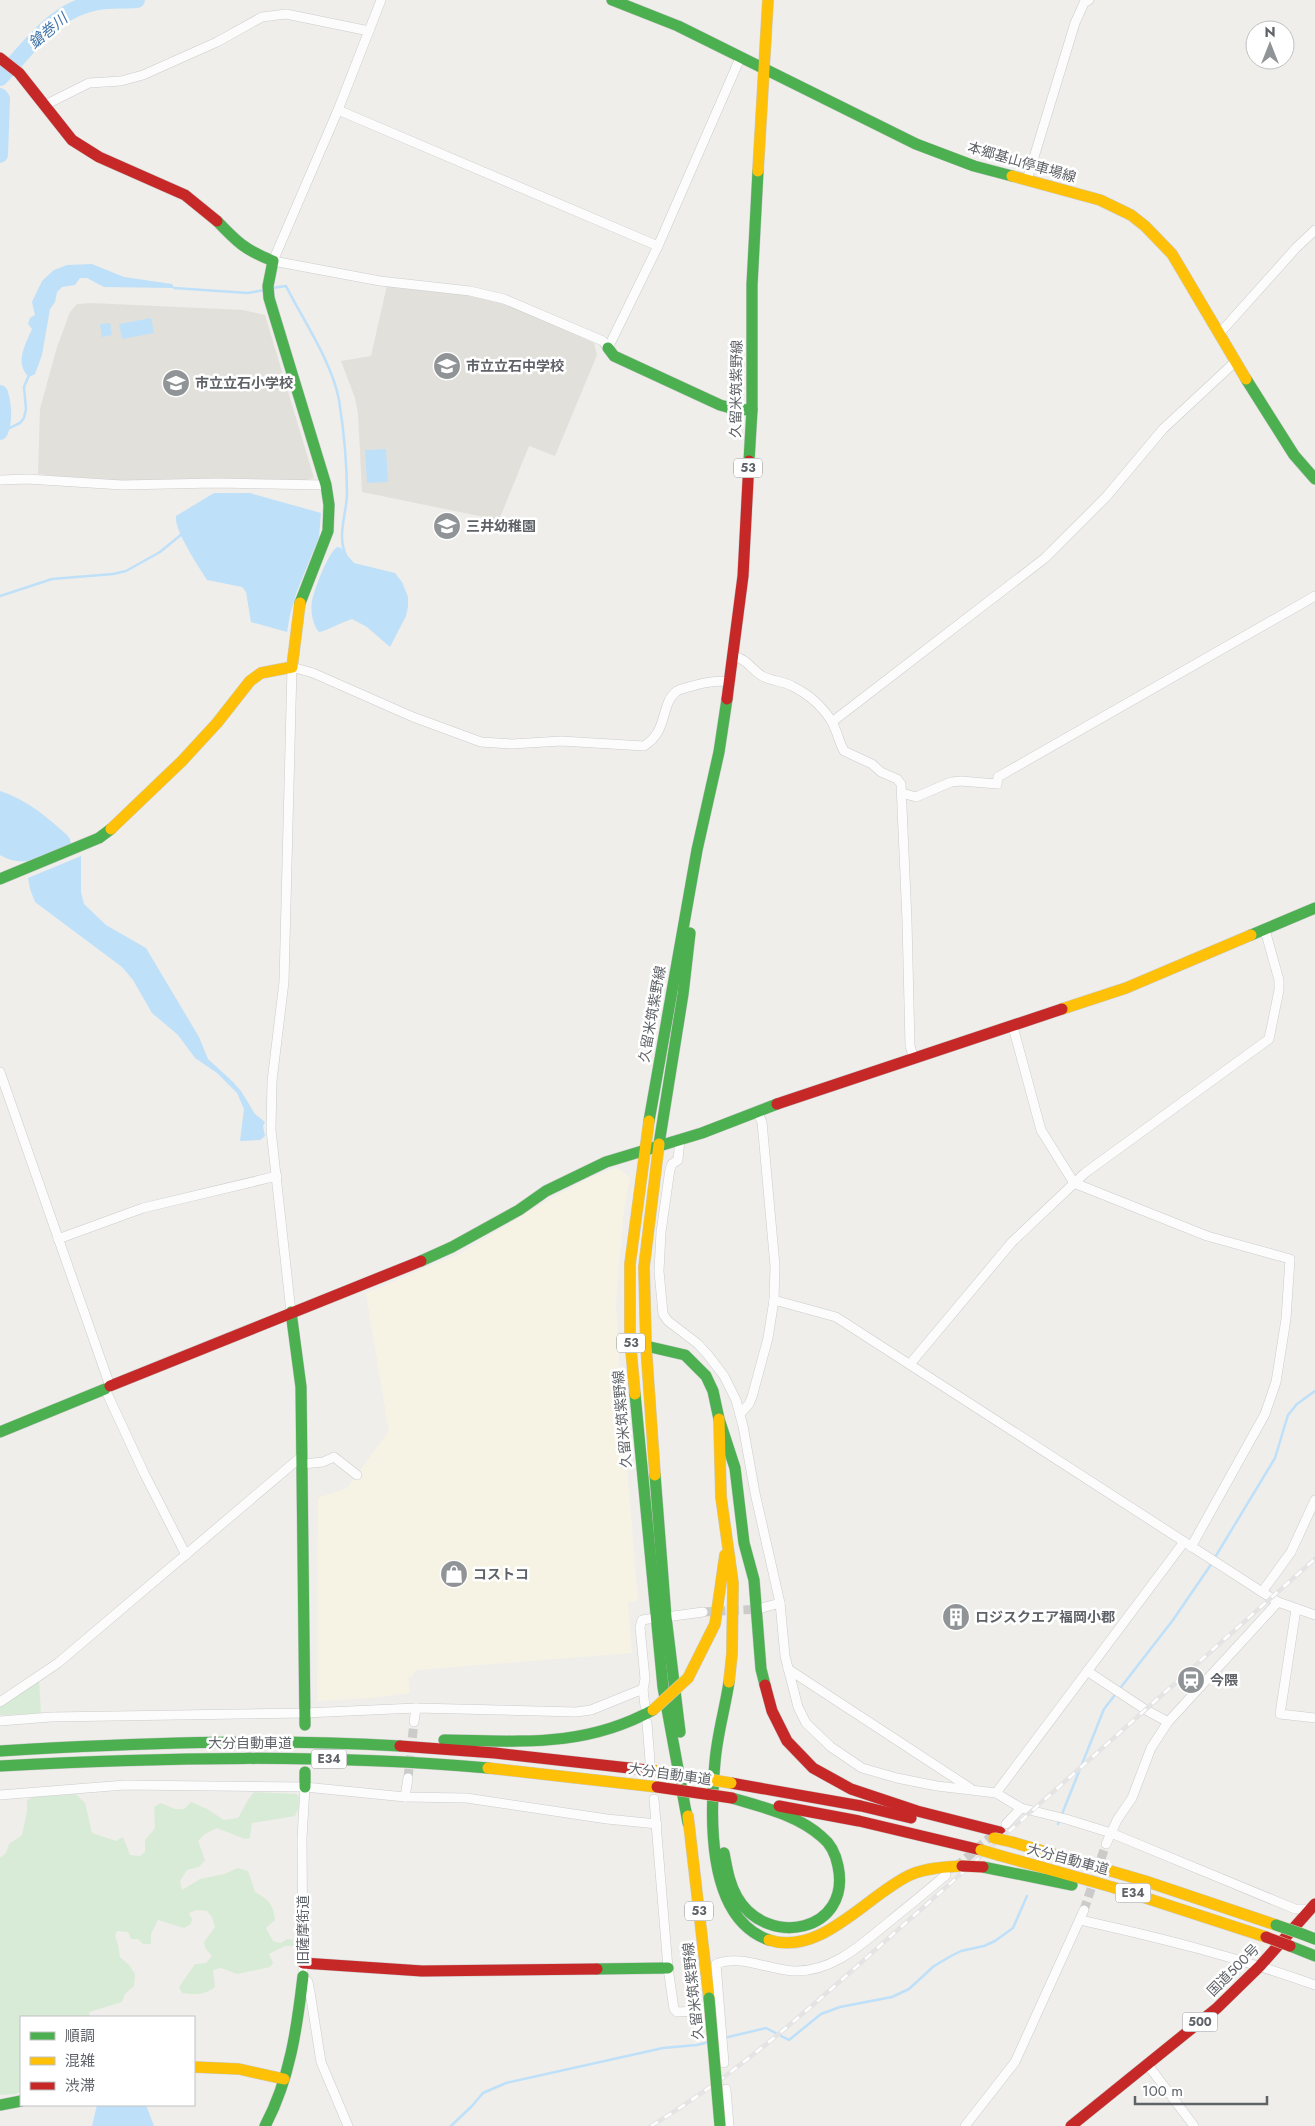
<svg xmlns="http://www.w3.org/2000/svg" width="1315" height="2126" viewBox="0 0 1315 2126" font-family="Jost,'Noto Sans JP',sans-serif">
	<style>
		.commercial { fill: #f7f3e4 }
		.education { fill: #e2e0da }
		.green { fill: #d8ebd6 }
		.water { fill: #bfe0f9 }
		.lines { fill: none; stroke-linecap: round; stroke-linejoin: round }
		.stream { stroke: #bfe0f9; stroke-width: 2.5 }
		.river { stroke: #bfe0f9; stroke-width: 16 }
		.street-tunnel { stroke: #cbcbca; stroke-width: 9; stroke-dasharray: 9 4.5; stroke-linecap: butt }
		.street-casing { stroke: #cbcccc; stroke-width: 10 }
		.fast-casing { stroke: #cacacb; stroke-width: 12 }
		.slow-casing { stroke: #cacacb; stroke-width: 12 }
		.jam-casing { stroke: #cacacb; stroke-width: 12 }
		.street { stroke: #fdfcfc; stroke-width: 9 }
		.fast { stroke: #4caf50; stroke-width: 11 }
		.slow { stroke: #ffc107; stroke-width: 11 }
		.jam { stroke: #c62828; stroke-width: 11 }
		.rail-casing { stroke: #e4e4e4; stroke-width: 4.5 }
		.rail { stroke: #fff; stroke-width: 2.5; stroke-dasharray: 8; stroke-linecap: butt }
		.fast-bridge-casing { stroke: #d7ceb8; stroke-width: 12; stroke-linecap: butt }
		.slow-bridge-casing { stroke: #d7ceb8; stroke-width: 12; stroke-linecap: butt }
		.jam-bridge-casing { stroke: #d7ceb8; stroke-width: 12; stroke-linecap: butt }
		.fast-bridge { stroke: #4caf50; stroke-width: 11 }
		.slow-bridge { stroke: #ffc107; stroke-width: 11 }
		.jam-bridge { stroke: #c62828; stroke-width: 11 }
		.labels { text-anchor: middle; stroke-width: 5; stroke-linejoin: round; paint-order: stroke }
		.shield { fill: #fff; stroke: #8f9295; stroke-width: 1 }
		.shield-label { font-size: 12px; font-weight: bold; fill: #5f6368 }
		.street-label { font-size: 14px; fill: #5f6368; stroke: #fff }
		.poi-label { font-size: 14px; font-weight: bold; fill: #5f6368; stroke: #fff; text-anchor: start }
		.water-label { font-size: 15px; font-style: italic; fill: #4174aa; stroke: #fff }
	</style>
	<rect width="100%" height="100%" fill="#efeeea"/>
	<polygon class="commercial" points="617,1167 630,1178 623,1217 616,1304 621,1394 638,1601 628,1602 632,1653 416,1670 412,1676 408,1677 410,1693 369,1698 317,1701 318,1498 347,1488 389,1431 366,1293 461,1253 548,1200 588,1179"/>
	<g class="education">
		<polygon points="387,285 494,298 594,343 597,355 555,456 529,446 499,520 362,492 358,413 355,398 341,361 371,356"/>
		<polygon points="91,303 243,310 265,315 314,478 306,480 108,482 38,474 40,409 57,347 70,312 77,304"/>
	</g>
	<g class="green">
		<polygon points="39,1680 41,1714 0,1715 0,1706"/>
		<path d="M254 1792 297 1794 301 1802 295 1816 252 1823 250 1838 245 1839 217 1828 205 1834 198 1841 205 1860 199 1867 187 1870 180 1881 182 1890 200 1879 224 1874 238 1868 248 1871 255 1892C269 1900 273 1904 275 1920L266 1928 273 1941 281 1943 287 1939 295 1940 296 1946H285L269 1954 273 1963 270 1967 237 1974 221 1968 213 1970 215 1987C205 1995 195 1995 182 1993L179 1987 195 1964 206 1963 212 1956 205 1948 204 1942 215 1927 212 1917 207 1911 197 1910 189 1913 192 1919 191 1924 184 1928 158 1920 151 1934V1944H143L138 1939H131L128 1932 117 1931 115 1936 118 1945 120 1957 129 1965 135 1974 134 1986 125 1994 122 2002 89 2012 90 2017H21V2091L16 2094 0 2095V1858L6 1853 9 1844 22 1835 27 1811V1800L34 1797 76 1794 85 1803 92 1833 116 1841 123 1837 130 1855 140 1856 145 1852V1840L155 1828 154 1807 161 1803 175 1809H184L191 1802 207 1809 224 1820 238 1818 248 1800Z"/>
	</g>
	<g class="water">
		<path d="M92 264 124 277 172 284 174 288 104 287 87 278H80L75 285 62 287 57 292 55 302 50 309 42 355 35 374 29 377C14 363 26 343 32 329L28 324 30 318 35 315 32 302 42 281 54 270 67 265Z"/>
		<polygon points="151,318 154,333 122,339 119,324"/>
		<polygon points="110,323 112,335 102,337 100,324"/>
		<polygon points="386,449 388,482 367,483 365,450"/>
		<path d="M214 493H250L321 513 319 537 297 591 290 615 287 632 251 622 246 592 242 587 207 580C199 567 174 531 176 516Z"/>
		<path d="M337 547 341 548 354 563 395 573 402 582 408 597V607L406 616 390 647 367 627 352 619C341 622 327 631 319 632 313 626 310 610 312 601 315 588 327 555 337 547Z"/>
		<path d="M0 791C26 799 47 817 67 835L70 839 71 845C45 855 26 870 0 855Z"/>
		<polygon points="81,856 81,892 84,904 106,925 146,948 199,1037 208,1059 232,1081 241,1091 255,1114 265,1122 263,1126 265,1136 260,1140 240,1141 244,1109 237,1093 217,1073 195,1058 178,1035 152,1013 133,980 122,967 35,902 30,889 28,878"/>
		<polygon points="97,2105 146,2105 154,2126 92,2126"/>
	</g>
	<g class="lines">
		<g class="stream">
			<polyline points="174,288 248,293 264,290"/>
			<path d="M272 288 286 286C303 320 332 362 339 400 344 431 347 463 347 495 346 515 337 537 346 555"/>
			<polyline points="1,432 20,423 24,418 26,409 24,387 29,375"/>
			<polyline points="0,596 52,579 113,574 126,571 160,552 182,534"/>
			<polyline points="1214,1559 1275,1458 1288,1415 1297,1404 1315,1391"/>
			<polyline points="1058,1824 1104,1709 1173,1620 1212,1563"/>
			<polyline points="724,2038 766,2028 789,2040 821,2014 840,2007 892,1997 909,1989 934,1966 951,1956 961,1951 984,1946 995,1941 1013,1928 1027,1896"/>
			<polyline points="451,2126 472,2106 483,2093 506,2083 663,2048 697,2045 709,2042"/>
		</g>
		<g class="river">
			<path d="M0 78C30 48 53 9 98 2 111 0 124 1 137 0"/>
			<polyline points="0,96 2,99 0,155"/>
			<path d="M0 393C4 407 5 419 0 432"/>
		</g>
		<g class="street-tunnel">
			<polyline points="703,1612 760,1609"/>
			<polyline points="408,1778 414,1722"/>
			<polyline points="956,1867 995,1833"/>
			<polyline points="1084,1910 1106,1844"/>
		</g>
		<g class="street-casing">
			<g id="street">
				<polyline points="381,0 338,110 273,261 380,281 470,291 504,299 603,341 608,348 658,246 741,56"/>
				<polyline points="45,105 89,83 121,81 143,75 217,42 262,17 286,14 369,31"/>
				<polyline points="338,110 658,246"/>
				<polyline points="1027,180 1075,23 1084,3 1089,0"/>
				<polyline points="1219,334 1296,248 1315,230"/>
				<polyline points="0,480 27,479 122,485 216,483 326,485"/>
				<path d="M734 656C748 660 751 669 762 676 771 681 783 681 792 686 808 694 823 707 832 722 837 731 839 742 844 751L872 764 881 772 897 779 901 784 907 921 910 1046 914 1059"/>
				<polyline points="832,722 1045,558 1106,497 1163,429 1235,362"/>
				<polyline points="902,793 916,797 951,782 961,781 997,784 998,777 1315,596"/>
				<polyline points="1013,1027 1041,1130 1074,1183 1207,1236 1290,1259 1286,1319 1276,1382 1265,1414 1191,1547"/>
				<polyline points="0,1072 110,1386 105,1389 144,1473 186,1555"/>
				<polyline points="680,1139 678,1160 672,1164 670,1169 661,1232 659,1271 663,1314 668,1321 698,1344 708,1355 724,1376 736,1400 743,1426 755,1493 780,1603 785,1656 798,1707 806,1723 831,1747 862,1768 897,1778 937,1786 996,1793 1021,1808 1066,1819 1111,1833 1295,1909 1312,1909"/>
				<polyline points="58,1239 143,1208 277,1176"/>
				<polyline points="774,1300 836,1317 1262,1592 1278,1602 1315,1615"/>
				<path d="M291 1312 271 1130 272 1081 284 982 292 667 313 673 413 717 481 742 512 744 561 741 644 746C669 731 660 703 677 691 682 688 690 687 696 685 707 682 718 680 730 682"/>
				<polyline points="910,1364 1012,1242 1085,1173 1269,1039 1279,990 1279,980 1265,930"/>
				<polyline points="740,1414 749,1404 752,1397 768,1338 774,1300 775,1266 762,1122 757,1112"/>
				<polyline points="303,1464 323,1462 334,1457 357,1475"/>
				<polyline points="1262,1592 1291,1552 1315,1500"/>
				<polyline points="762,1608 780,1603"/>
				<polyline points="1296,1609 1280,1714 1315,1718"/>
				<polyline points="666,1617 703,1612"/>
				<polyline points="788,1669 970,1788"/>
				<polyline points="1087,1671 1146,1710 1168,1722"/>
				<polyline points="0,1702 58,1663 302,1456"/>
				<polyline points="645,1706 643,1689 645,1679 640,1627 642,1620 655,1618"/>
				<polyline points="0,1721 51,1717 305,1713 416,1708 576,1712 591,1710 643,1689"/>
				<polyline points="414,1722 416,1708"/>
				<polyline points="647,1723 650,1761"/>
				<polyline points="305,1787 302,1838 303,1976 308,1982 310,1992 321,2062 348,2126"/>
				<polyline points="996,1793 1184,1542"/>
				<polyline points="0,1795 125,1785 305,1787 405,1797 466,1798 607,1819 657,1824"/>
				<polyline points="405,1797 408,1778"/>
				<polyline points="654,1799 668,1968 674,2009 677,2012 714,2010"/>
				<polyline points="1006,1824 1021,1808"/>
				<polyline points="1106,1844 1117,1820 1132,1798 1151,1748 1168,1722 1278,1602"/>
				<path d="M1080 1920C1161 1938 1237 1957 1315 1985"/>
				<path d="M724 2063 716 1964C740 1954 769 1970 794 1971 833 1972 862 1944 890 1921 909 1906 928 1890 946 1875"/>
				<polyline points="1148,2065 1194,2126"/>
				<polyline points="726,2089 729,2126"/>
				<polyline points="965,2126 1015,2062 1084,1910"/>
			</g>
		</g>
		<g class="fast-casing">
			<g id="fast">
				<polyline points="612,0 678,26 916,144 974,166 1012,176"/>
				<path d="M217 221C237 242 245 250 273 261L268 286 269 298 326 485 329 505 328 531 300 603"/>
				<polyline points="608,348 614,356 720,405 734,409 752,410"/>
				<polyline points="1246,379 1294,455 1315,479"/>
				<polyline points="749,461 752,410 752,285 758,171"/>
				<polyline points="0,879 99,838 111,829"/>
				<polyline points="1251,935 1315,908"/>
				<polyline points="649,1121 697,850 719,752 727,699"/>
				<polyline points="659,1144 683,994 690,933"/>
				<polyline points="421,1261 452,1247 519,1210 546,1191 606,1162 702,1133 777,1104"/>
				<polyline points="291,1312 301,1387 305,1725"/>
				<polyline points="630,1339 646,1346 685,1355 706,1376 713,1391 719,1419 735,1468 744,1543 754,1580 761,1669 765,1685"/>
				<polyline points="635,1394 663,1687 688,1823"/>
				<polyline points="0,1432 105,1389"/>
				<polyline points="655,1475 666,1617 680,1732"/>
				<path d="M729 1682C725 1709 717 1735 715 1762 710 1815 706 1918 769 1940"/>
				<path d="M444 1740C520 1741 584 1748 653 1710"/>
				<path d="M0 1751C133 1743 267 1738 400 1746"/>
				<path d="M0 1766C163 1757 325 1754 488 1768"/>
				<polyline points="305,1772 305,1787"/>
				<path d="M724 1853C727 1868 729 1883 737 1897 767 1949 852 1932 838 1866 836 1856 831 1844 822 1837 798 1815 762 1807 732 1798"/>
				<polyline points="983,1867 1072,1885"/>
				<polyline points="1302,1934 1315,1939"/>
				<polyline points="1290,1946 1315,1956"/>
				<polyline points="597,1969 668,1968"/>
				<polyline points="0,2105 21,2101"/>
				<path d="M265 2126C290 2079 297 2028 303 1976"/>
			</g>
		</g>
		<g class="slow-casing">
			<g id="slow">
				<polyline points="758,171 768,0"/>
				<polyline points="1012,176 1100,200 1131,215 1145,226 1172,254 1246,379"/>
				<polyline points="111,829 182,761 217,723 250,681 261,673 292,667 300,603"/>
				<polyline points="1062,1009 1126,988 1251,935"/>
				<polyline points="635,1394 630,1339 630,1264 649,1121"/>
				<polyline points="719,1419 721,1497 733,1583 732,1654 729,1682"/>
				<polyline points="655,1475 646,1346 644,1267 659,1144"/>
				<polyline points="688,1678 715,1624 725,1555"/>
				<polyline points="488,1768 657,1787"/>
				<polyline points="688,1816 709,1998"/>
				<polyline points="1012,1842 1145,1881 1276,1925"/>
				<polyline points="998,1855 1112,1887 1266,1937"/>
				<path d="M769 1940C821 1957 867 1895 910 1875 926 1868 944 1867 962 1866"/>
				<polyline points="194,2067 239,2069 284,2079"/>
			</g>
		</g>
		<g class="jam-casing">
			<g id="jam">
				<polyline points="0,58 19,73 72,140 99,157 185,195 217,221"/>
				<polyline points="727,699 743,576 749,461"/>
				<polyline points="777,1104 1062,1009"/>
				<polyline points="110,1386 421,1261"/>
				<polyline points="765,1685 772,1711 787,1741 813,1768 851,1789 917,1811 1000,1832"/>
				<polyline points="400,1746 495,1753 656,1771"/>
				<polyline points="731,1783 861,1806 911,1818"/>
				<polyline points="779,1806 859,1821 981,1850"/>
				<polyline points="303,1963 422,1971 597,1969"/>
				<polyline points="1071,2126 1217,2008 1260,1966 1315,1904"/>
			</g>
		</g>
		<use href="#street" class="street"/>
		<use href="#fast" class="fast"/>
		<use href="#slow" class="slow"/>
		<use href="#jam" class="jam"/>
		<g class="rail-casing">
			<path id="rail" d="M651 2126C748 2068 833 1987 918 1912 1051 1795 1182 1676 1315 1559"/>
		</g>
		<use href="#rail" class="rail"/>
		<g class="fast-bridge-casing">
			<g id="fast-bridge">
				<polyline points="1276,1925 1302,1934"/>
				<polyline points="709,1998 720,2126"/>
			</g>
		</g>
		<g class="slow-bridge-casing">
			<g id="slow-bridge">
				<polyline points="653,1710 688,1678"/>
				<polyline points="656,1771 731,1783"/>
				<polyline points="994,1838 1012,1842"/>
				<polyline points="981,1850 998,1855"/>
			</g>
		</g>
		<g class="jam-bridge-casing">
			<g id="jam-bridge">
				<polyline points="657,1787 732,1798"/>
				<polyline points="962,1866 983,1867"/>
				<polyline points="1266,1937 1290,1946"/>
			</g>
		</g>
		<use href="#fast-bridge" class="fast-bridge"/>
		<use href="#slow-bridge" class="slow-bridge"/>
		<use href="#jam-bridge" class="jam-bridge"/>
	</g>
	<defs>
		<g id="school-disc" transform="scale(1.4375)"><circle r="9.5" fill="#919496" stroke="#fff"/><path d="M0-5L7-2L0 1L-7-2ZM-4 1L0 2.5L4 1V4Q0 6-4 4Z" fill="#fff"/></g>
		<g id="shop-disc" transform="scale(1.4375)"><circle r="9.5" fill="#919496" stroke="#fff"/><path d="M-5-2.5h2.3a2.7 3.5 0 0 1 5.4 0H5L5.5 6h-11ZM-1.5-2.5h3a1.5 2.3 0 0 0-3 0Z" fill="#fff"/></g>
		<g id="building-disc" transform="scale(1.4375)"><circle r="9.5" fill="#919496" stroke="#fff"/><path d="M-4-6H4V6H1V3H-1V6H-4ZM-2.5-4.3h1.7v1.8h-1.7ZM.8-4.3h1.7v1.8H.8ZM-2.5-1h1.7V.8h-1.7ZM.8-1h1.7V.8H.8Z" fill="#fff"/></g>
		<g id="station-disc" transform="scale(1.4375)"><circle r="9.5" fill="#919496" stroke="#fff"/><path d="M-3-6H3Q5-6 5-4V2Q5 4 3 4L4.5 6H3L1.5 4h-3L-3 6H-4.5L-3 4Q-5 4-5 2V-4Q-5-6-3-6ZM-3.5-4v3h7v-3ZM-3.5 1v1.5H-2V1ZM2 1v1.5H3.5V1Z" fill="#fff"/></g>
	</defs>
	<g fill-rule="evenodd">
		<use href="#school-disc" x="447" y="366"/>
		<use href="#school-disc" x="176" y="383"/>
		<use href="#school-disc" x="447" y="526"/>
		<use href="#shop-disc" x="454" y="1574"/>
		<use href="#building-disc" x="956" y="1617"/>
		<use href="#station-disc" x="1191" y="1680"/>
	</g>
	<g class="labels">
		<g class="shield">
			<rect x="734" y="458.5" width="28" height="19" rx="4"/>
			<rect x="617" y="1333.5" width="28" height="19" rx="4"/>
			<rect x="311.5" y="1749.5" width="35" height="19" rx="4"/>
			<rect x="1115.5" y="1883.5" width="35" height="19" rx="4"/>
			<rect x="685" y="1901.5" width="28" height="19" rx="4"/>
			<rect x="1182.5" y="2012.5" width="35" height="19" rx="4"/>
		</g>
		<g class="shield-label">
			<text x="748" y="472">53</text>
			<text x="631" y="1347">53</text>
			<text x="329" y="1763">E34</text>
			<text x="1133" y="1897">E34</text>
			<text x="699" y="1915">53</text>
			<text x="1200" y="2026">500</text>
		</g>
		<g class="street-label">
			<text transform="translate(1022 162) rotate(16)" y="5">本郷基山停車場線</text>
			<text transform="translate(736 389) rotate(-89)" y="5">久留米筑紫野線</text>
			<text transform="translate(652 1014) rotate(-80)" y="5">久留米筑紫野線</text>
			<text transform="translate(622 1419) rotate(-95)" y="5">久留米筑紫野線</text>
			<text x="250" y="1748">大分自動車道</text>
			<text transform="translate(670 1774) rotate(8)" y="5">大分自動車道</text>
			<text transform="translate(1068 1859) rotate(15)" y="5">大分自動車道</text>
			<text transform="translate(303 1930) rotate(-90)" y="5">旧薩摩街道</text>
			<text transform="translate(1233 1970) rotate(-45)" y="5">国道500号</text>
			<text transform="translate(693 1991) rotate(-96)" y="5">久留米筑紫野線</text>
		</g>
		<g class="poi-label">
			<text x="466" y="371">市立立石中学校</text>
			<text x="195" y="388">市立立石小学校</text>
			<text x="466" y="531">三井幼稚園</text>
			<text x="473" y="1579">コストコ</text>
			<text x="975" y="1622">ロジスクエア福岡小郡</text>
			<text x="1210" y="1685">今隈</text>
		</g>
		<g class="water-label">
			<text transform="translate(48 31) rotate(-40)" y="5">鎗巻川</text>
		</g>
	</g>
	<rect x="20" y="2016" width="175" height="90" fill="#ffffff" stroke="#bfc1c3"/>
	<rect x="30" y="2032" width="25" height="8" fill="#4caf50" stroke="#bfc1c3"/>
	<text x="65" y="2041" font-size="15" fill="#5f6368">順調</text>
	<rect x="30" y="2057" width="25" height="8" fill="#ffc107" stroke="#bfc1c3"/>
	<text x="65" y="2066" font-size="15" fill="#5f6368">混雑</text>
	<rect x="30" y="2082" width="25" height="8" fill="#c62828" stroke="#bfc1c3"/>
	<text x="65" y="2091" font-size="15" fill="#5f6368">渋滞</text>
	<g transform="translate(1270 45)"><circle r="24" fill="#ffffff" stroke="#bfc1c3"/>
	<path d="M0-4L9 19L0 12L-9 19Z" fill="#919496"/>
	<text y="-8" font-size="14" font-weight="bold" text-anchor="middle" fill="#5f6368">N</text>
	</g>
	<path d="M1135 2096v8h132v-8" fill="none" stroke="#5f6368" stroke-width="2.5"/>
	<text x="1142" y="2096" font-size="15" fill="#5f6368" stroke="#ffffff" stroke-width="4" paint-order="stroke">100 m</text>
</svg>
